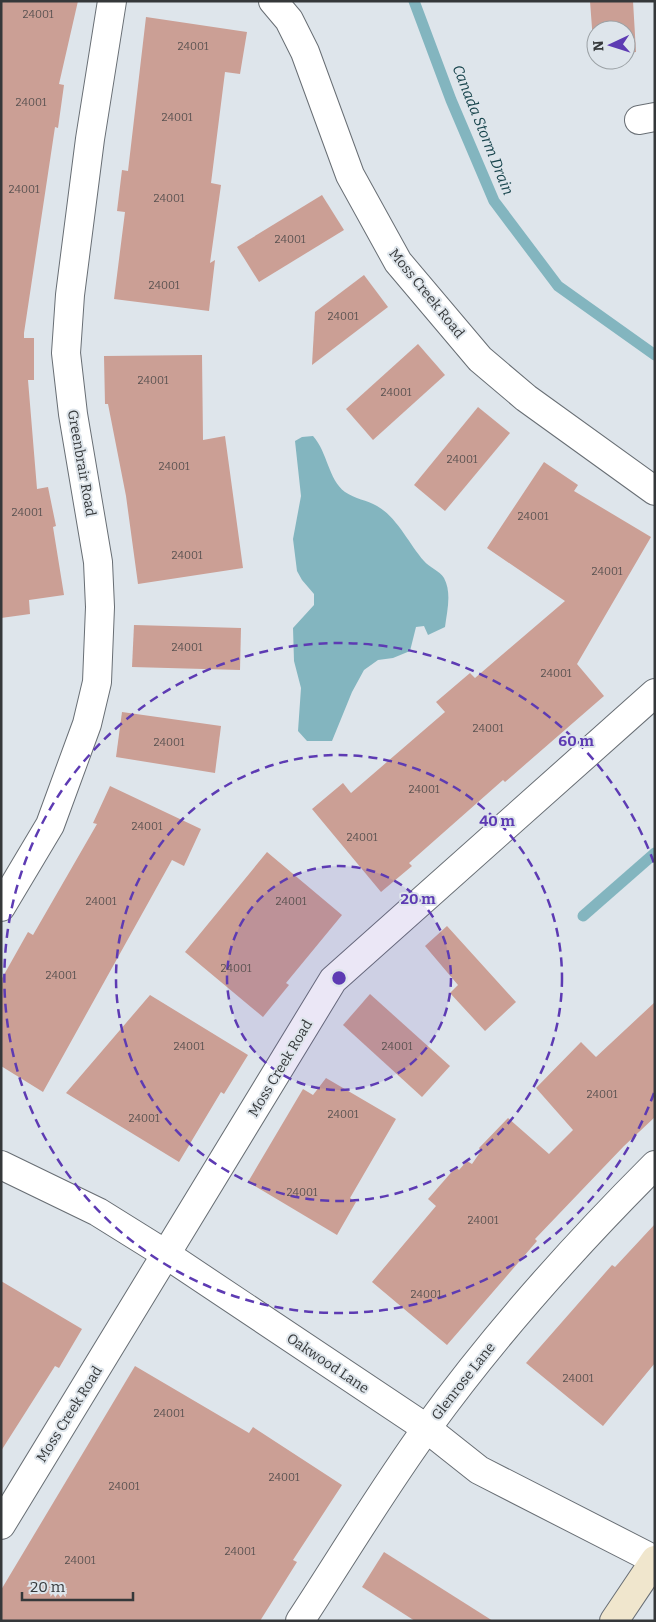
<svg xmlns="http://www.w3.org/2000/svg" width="656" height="1622" viewBox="0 0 656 1622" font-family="Bitter,serif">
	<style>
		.water { fill: #83b5bf }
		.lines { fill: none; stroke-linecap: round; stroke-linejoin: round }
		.stream { stroke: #83b5bf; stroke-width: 11 }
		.building { fill: #cb9f95 }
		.minor-casing { stroke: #686e74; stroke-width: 30 }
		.secondary-casing { stroke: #686e74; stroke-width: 30 }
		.minor { stroke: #fff; stroke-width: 28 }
		.secondary { stroke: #f0e6cd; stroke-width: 28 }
		.ring { fill: none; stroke: #5d3bb3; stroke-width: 2.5; stroke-dasharray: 9 6 }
		.labels { text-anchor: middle; stroke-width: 4; stroke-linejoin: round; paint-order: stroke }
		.number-label { font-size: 11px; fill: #5a5251 }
		.street-label { font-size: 14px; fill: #35383a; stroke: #dee5eb }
		.water-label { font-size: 15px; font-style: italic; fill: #17444c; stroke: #dee5eb }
		.centre { fill: #5d3bb3; stroke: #dee5eb; stroke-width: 2.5 }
		.ring-label { font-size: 15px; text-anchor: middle; font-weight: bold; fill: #5d3bb3; stroke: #dee5eb; stroke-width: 4; stroke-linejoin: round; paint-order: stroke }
	</style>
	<rect width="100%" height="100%" fill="#dee5eb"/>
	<path class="water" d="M313 436C328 453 328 479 345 492 355 499 367 500 377 506 397 517 409 544 424 561 429 567 440 571 444 578 452 593 447 611 445 627L428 635 424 626 416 627 410 651 393 658 378 660 364 670 352 692 332 741H307L298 731 301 688 294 661 293 628 314 605V594L302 580 297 571 293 539 301 496 295 441 302 437Z"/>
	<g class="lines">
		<g class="stream">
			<polyline points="414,1 451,100 494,201 558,286 655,355"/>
			<polyline points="583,916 655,853"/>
		</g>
	</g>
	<g class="building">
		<polygon points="1,1 78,1 59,84 64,85 58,128 55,127 24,333 24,338 34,338 34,380 28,380 37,489 48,487 56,526 53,527 64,595 29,600 30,614 1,618"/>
		<polygon points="590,1 633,1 636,52 626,53 626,30 596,30 596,55 594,55"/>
		<polygon points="146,17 247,32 240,74 225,72 211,183 221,185 210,263 215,260 209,311 114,299 125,212 117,211 122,170 128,171"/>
		<polygon points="322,195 344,230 259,282 237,247"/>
		<polygon points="364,275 388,307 312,365 315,312"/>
		<polygon points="418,344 445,375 373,440 346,409"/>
		<polygon points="202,355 203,440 225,436 243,568 138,584 126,496 108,404 105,404 104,356"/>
		<polygon points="478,407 510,433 445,511 414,485"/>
		<polygon points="544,462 578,485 574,491 651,537 577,664 604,696 505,782 503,780 409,863 412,866 381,892 312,809 343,783 351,793 445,712 436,702 470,673 475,678 565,601 487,548"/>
		<polygon points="134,625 241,628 240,670 132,667"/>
		<polygon points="122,712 221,726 215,773 116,757"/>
		<polygon points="110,786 201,829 184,866 172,860 43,1092 1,1066 1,980 28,932 33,935 97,824 93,823"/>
		<polygon points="267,852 342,915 286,983 289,985 263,1017 185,952"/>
		<polygon points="447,926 516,1002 485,1031 450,993 458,985 425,946"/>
		<polygon points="370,994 450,1066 422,1097 343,1025"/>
		<polygon points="150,995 248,1055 224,1094 221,1092 179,1162 66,1093"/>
		<polygon points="655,1002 655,1117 624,1146 535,1239 537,1241 447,1345 372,1282 436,1206 428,1199 456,1167 459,1170 467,1161 472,1164 481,1151 479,1148 508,1118 549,1154 573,1130 536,1088 581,1042 596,1057"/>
		<polygon points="326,1078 396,1119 350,1198 356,1202 337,1235 248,1182 303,1089 313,1095"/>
		<polygon points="655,1224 655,1363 603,1426 526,1363 612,1265 615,1267"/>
		<polygon points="1,1281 82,1329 59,1368 55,1366 1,1451"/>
		<polygon points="135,1366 249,1433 253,1427 342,1485 293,1560 297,1562 260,1621 1,1621 1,1590"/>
		<polygon points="384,1552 493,1621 415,1621 362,1587"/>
	</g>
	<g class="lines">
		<g class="minor-casing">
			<g id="minor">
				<polyline points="273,1 289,20 305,52 350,175 398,262 480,359 526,398 655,491"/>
				<polyline points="639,120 655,117"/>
				<polyline points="1,907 50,825 87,724 97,682 100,607 98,562 73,414 66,353 70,295 90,139 112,1"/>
				<polyline points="1,1165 98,1212 167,1255 426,1428 479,1470 655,1560"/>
				<polyline points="1,1525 333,980 655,693"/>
				<path d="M300 1621C342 1557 382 1490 427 1428 495 1334 573 1247 655 1165"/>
			</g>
		</g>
		<g class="secondary-casing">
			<polyline id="secondary" points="614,1621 655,1560"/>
		</g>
		<use href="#minor" class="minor"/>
		<use href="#secondary" class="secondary"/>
	</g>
	<circle cx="339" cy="978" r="112" fill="#5d3bb3" fill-opacity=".12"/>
	<g class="ring">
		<circle cx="339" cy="978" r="112"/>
		<circle cx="339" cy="978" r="223"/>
		<path d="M654 1093A335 335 0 1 1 654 863"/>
	</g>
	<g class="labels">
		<g class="number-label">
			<text x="38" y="18">24001</text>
			<text x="193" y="50">24001</text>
			<text x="31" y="106">24001</text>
			<text x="177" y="121">24001</text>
			<text x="24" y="193">24001</text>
			<text x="169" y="202">24001</text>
			<text x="290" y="243">24001</text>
			<text x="164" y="289">24001</text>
			<text x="343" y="320">24001</text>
			<text x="153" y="384">24001</text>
			<text x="396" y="396">24001</text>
			<text x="462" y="463">24001</text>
			<text x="174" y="470">24001</text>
			<text x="27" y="516">24001</text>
			<text x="533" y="520">24001</text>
			<text x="187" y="559">24001</text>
			<text x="607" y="575">24001</text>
			<text x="187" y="651">24001</text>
			<text x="556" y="677">24001</text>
			<text x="488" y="732">24001</text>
			<text x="169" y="746">24001</text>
			<text x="424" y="793">24001</text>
			<text x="147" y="830">24001</text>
			<text x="362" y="841">24001</text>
			<text x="101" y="905">24001</text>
			<text x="291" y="905">24001</text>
			<text x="236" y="972">24001</text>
			<text x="61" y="979">24001</text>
			<text x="189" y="1050">24001</text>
			<text x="397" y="1050">24001</text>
			<text x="602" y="1098">24001</text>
			<text x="343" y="1118">24001</text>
			<text x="144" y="1122">24001</text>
			<text x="302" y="1196">24001</text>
			<text x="483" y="1224">24001</text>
			<text x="426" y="1298">24001</text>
			<text x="578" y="1382">24001</text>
			<text x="169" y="1417">24001</text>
			<text x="284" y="1481">24001</text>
			<text x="124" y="1490">24001</text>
			<text x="240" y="1555">24001</text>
			<text x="80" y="1564">24001</text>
		</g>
		<g class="street-label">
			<text transform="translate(427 293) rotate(51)" y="5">Moss Creek Road</text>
			<text transform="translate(82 463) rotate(80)" y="5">Greenbrair Road</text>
			<text transform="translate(280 1068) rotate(-59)" y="5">Moss Creek Road</text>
			<text transform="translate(328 1363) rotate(34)" y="5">Oakwood Lane</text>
			<text transform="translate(463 1381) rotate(-52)" y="5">Glenrose Lane</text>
			<text transform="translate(69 1414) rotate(-58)" y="5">Moss Creek Road</text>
		</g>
		<g class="water-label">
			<text transform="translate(483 130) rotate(68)" y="5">Canada Storm Drain</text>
		</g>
	</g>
	<circle cx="339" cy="978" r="8" class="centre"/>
	<g class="ring-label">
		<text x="576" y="746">60 m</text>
		<text x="497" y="826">40 m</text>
		<text x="418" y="904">20 m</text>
	</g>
	<rect width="656" height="1622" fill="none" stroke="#35383a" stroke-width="5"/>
	<g transform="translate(611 45) rotate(266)"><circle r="24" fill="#dee5eb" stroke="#9aa0a4"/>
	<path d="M0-4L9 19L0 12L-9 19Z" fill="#5d3bb3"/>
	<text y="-8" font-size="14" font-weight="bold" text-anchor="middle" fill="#35383a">N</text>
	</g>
	<path d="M22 1592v8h111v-8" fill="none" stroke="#35383a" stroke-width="2.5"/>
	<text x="30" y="1592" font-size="15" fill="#35383a" stroke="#dee5eb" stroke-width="4" paint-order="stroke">20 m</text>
</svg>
